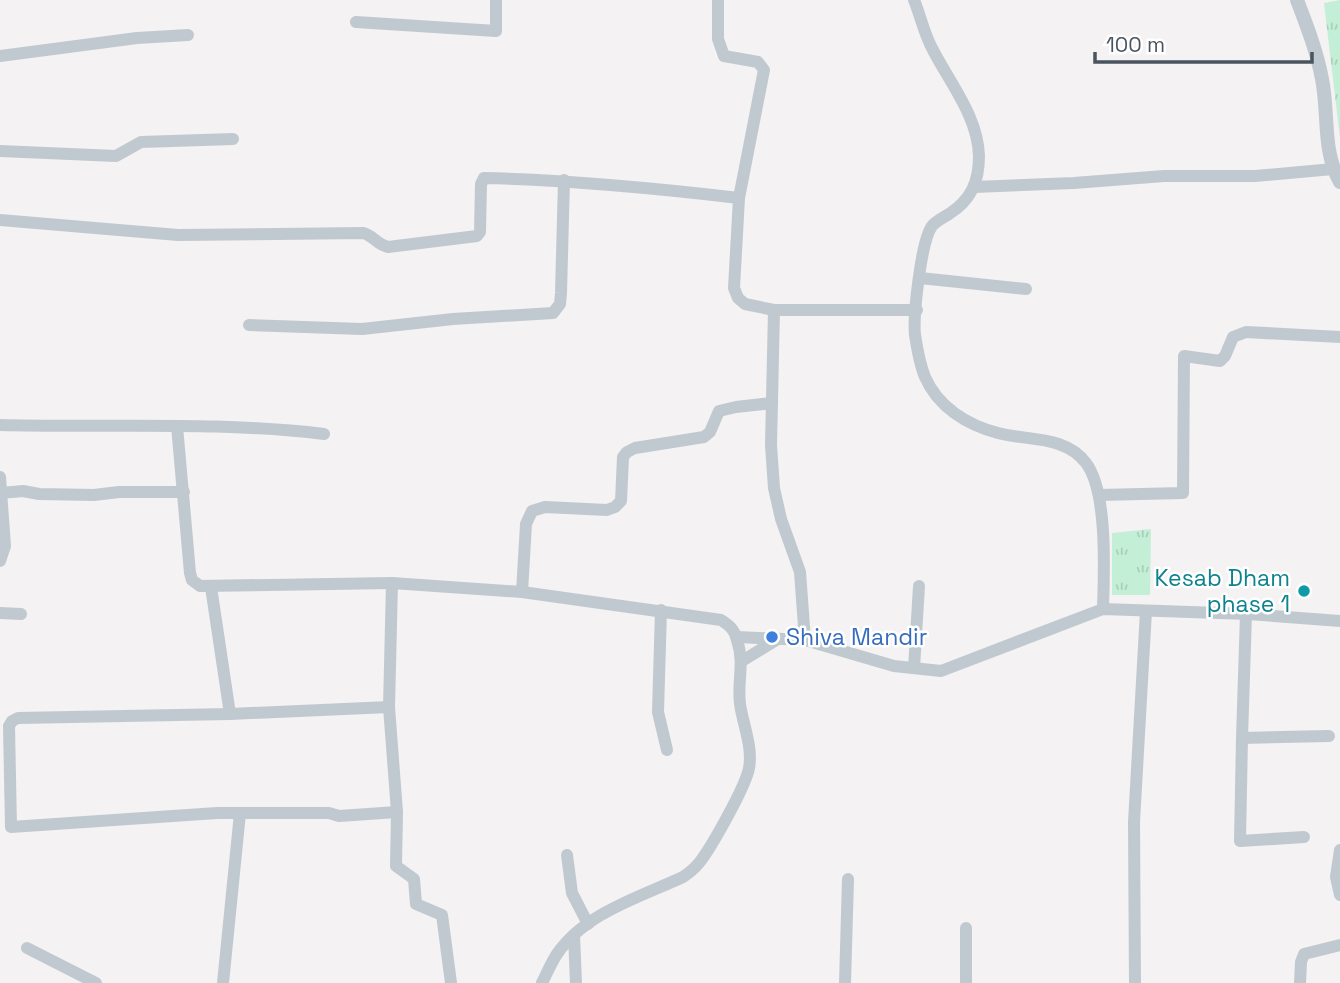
<svg xmlns="http://www.w3.org/2000/svg" width="1340" height="983" viewBox="0 0 1340 983" font-family="'Space Grotesk',sans-serif">
	<style>
		.grass { fill: url(#grass-tufts) }
		.lines { fill: none; stroke-linecap: round; stroke-linejoin: round }
		.minor { stroke: #c1c9d0; stroke-width: 12 }
		.tertiary { stroke: #c1c9d0; stroke-width: 14 }
		.culture-dot { fill: #0f9aa8; stroke: #fff; stroke-width: 2.5 }
		.shop-dot { fill: #3f7fe0; stroke: #fff; stroke-width: 2.5 }
		.labels { text-anchor: middle; stroke-width: 5; stroke-linejoin: round; paint-order: stroke }
		.culture-label { font-size: 23px; fill: #0d838f; stroke: #fff; text-anchor: end }
		.shop-label { font-size: 23px; fill: #366cbe; stroke: #fff; text-anchor: start }
	</style>
	<defs>
		<pattern id="grass-tufts" width="24" height="20" patternUnits="userSpaceOnUse" patternTransform="scale(1.75)"><rect width="24" height="20" fill="#c3efd6"/><path d="M3 7l-1-3M5 7V3M7 7l1-3M15 17l-1-3M17 17v-4M19 17l1-3" fill="none" stroke="#a9cfba"/></pattern>
	</defs>
	<rect width="100%" height="100%" fill="#f4f2f2"/>
	<g class="grass">
		<polygon points="1340,0 1340,138 1324,3"/>
		<polygon points="1151,529 1150,595 1112,595 1112,533"/>
	</g>
	<g class="lines">
		<g class="minor">
			<polyline points="718,0 718,39 724,56 758,62 764,70 739,198"/>
			<path d="M914 0C921 17 924 34 933 50 950 83 978 117 979 156 979 182 971 200 949 214 944 217 936 221 932 226 921 241 913 316 915 335 917 348 920 365 925 377 938 407 967 425 998 433 1027 441 1065 435 1086 463 1108 492 1104 573 1103 609"/>
			<polyline points="356,22 496,31 496,0"/>
			<polyline points="0,56 137,38 188,35"/>
			<polyline points="0,151 116,156 141,142 233,139"/>
			<polyline points="974,187 1074,183 1164,176 1255,176 1333,169"/>
			<path d="M0 220 178 235 363 233C373 235 377 245 388 247L477 236 480 232 481 184 484 178C570 180 654 188 739 198L734 288 738 298 745 304 774 310H917"/>
			<polyline points="920,278 1026,289"/>
			<polyline points="774,310 771,445 774,488 781,519 800,572 805,640"/>
			<polyline points="249,325 362,329 453,319 553,313 560,304 561,293 564,180"/>
			<path d="M0 425C108 428 216 421 324 434"/>
			<polyline points="177,426 190,573 192,580 200,586 392,583"/>
			<polyline points="0,477 5,546 0,561"/>
			<polyline points="1,493 23,491 39,494 94,495 119,492 184,492"/>
			<polyline points="1099,495 1183,493 1184,356 1220,361 1225,356 1233,337 1246,332 1340,337"/>
			<polyline points="211,587 230,714"/>
			<polyline points="522,592 526,524 532,511 545,507 607,510 615,507 621,501 623,457 627,452 635,448 704,437 710,432 719,411 736,407 772,403"/>
			<polyline points="661,610 658,712 667,750"/>
			<polyline points="0,613 21,614"/>
			<polyline points="1246,614 1242,738 1329,736"/>
			<polyline points="737,637 805,640 894,666 941,671 1103,609 1248,614 1340,621"/>
			<polyline points="742,661 778,639"/>
			<polyline points="914,668 919,586"/>
			<polyline points="389,707 397,812 396,866 414,879 416,904 442,915 451,983"/>
			<polyline points="1242,738 1240,841 1304,837"/>
			<path d="M397 812 339 816 329 813H217L11 827 9 726 12 721 18 718 230 714 389 707 392 583 522 592 721 620C729 625 735 630 737 640 745 664 737 681 740 704 743 725 753 747 749 768 746 786 711 848 699 863 694 869 689 873 683 877 640 897 585 913 557 954 551 963 547 973 542 983"/>
			<polyline points="1340,850 1336,877 1340,895"/>
			<polyline points="567,855 572,893 588,924"/>
			<polyline points="966,928 966,983"/>
			<polyline points="574,935 576,983"/>
			<polyline points="27,948 96,983"/>
			<polyline points="223,983 240,813"/>
			<polyline points="845,983 848,879"/>
			<polyline points="1135,983 1134,822 1146,611"/>
			<polyline points="1300,983 1301,962 1304,954 1340,945"/>
		</g>
		<path class="tertiary" d="M1297 0C1307 26 1317 52 1322 79 1329 113 1322 151 1340 182"/>
	</g>
	<circle class="culture-dot" cx="1304" cy="591" r="7"/>
	<circle class="shop-dot" cx="772" cy="637" r="7"/>
	<g class="labels">
		<g class="culture-label">
			<text x="1290" y="586">Kesab Dham<tspan x="1290" dy="26">phase 1</tspan></text>
		</g>
		<g class="shop-label">
			<text x="786" y="645">Shiva Mandir</text>
		</g>
	</g>
	<path d="M1095 52v10h217v-10" fill="none" stroke="#4a545f" stroke-width="3.5"/>
	<text x="1106" y="52" font-size="21" fill="#4a545f" stroke="#ffffff" stroke-width="5" paint-order="stroke">100 m</text>
</svg>
